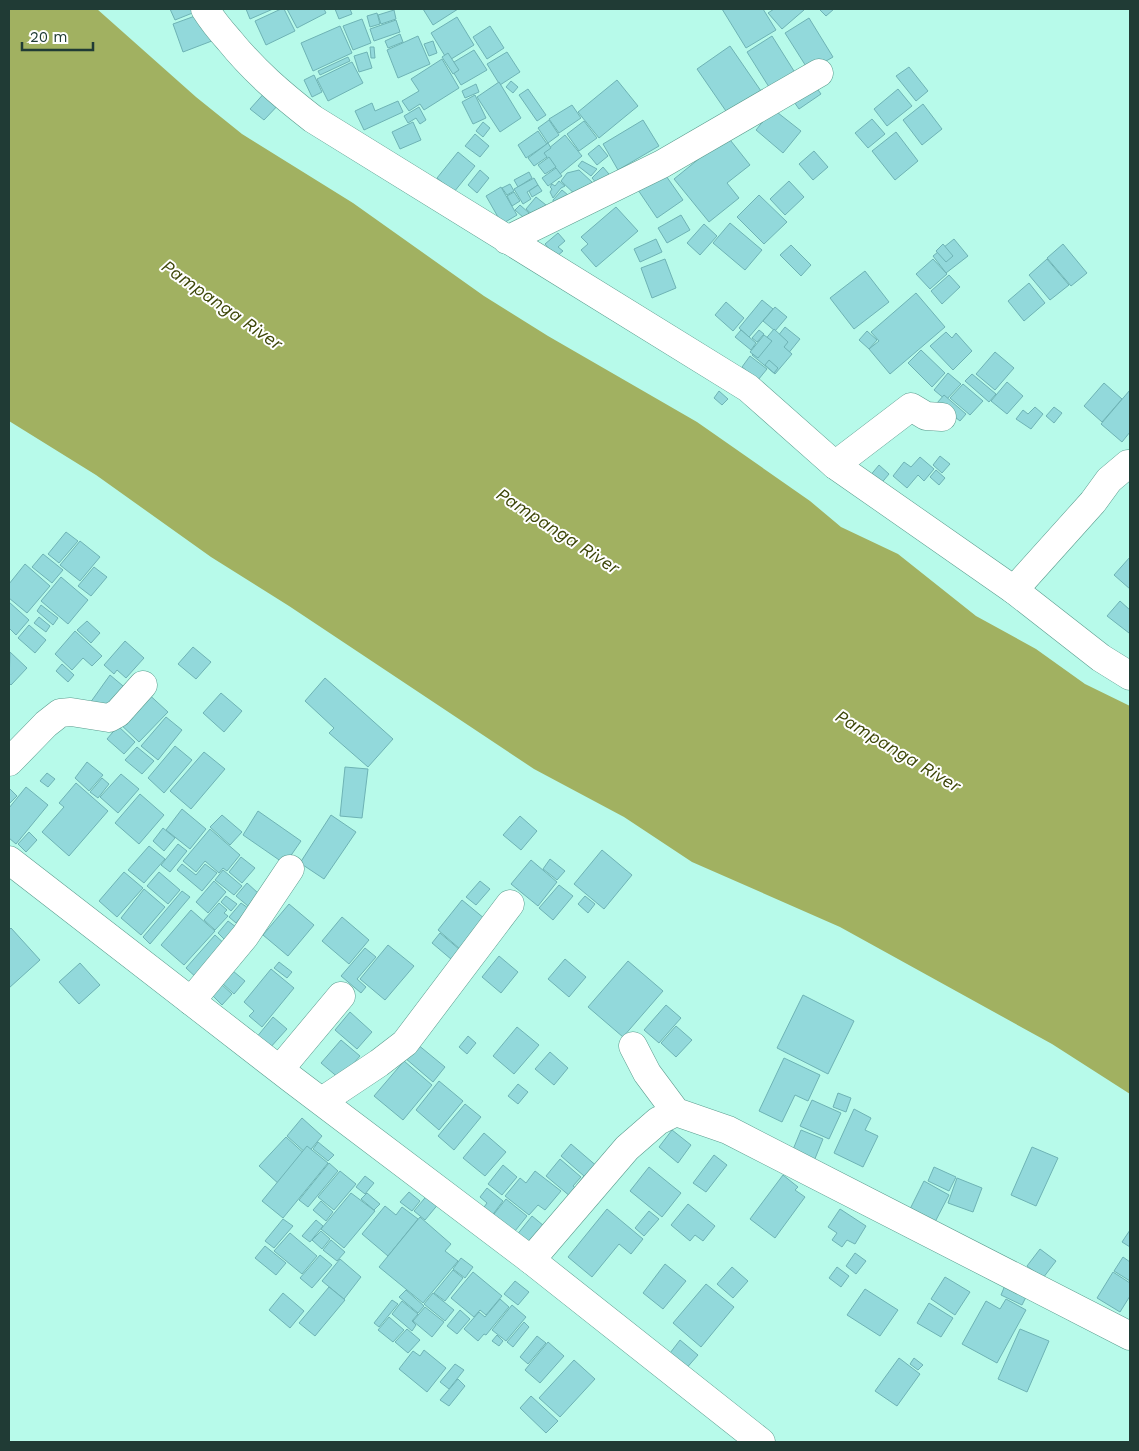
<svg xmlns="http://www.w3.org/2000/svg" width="1139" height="1451" viewBox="0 0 1139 1451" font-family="'Work Sans',sans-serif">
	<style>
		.water { fill: #a1b161 }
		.building { fill: #92d9db; stroke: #6eb3b5 }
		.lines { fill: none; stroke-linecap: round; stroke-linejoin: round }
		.minor-casing { stroke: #5b9c8e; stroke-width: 29 }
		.major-casing { stroke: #5b9c8e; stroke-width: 29 }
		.minor { stroke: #fff; stroke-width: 28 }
		.major { stroke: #fff; stroke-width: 28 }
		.labels { text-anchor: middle; stroke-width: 4; stroke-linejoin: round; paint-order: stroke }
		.water-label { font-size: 18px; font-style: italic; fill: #3d4608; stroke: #fff }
	</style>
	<rect width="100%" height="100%" fill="#b7faea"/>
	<polygon class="water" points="9,9 97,9 196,97 242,134 353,203 484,296 548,336 697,422 810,501 841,527 898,554 976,616 1036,649 1085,684 1130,706 1130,1094 1052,1044 840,927 692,862 624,817 534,769 289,606 211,557 96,475 9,421"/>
	<g class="building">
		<polygon points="170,9 199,9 200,10 175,20"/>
		<polygon points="246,9 273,9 250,19"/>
		<polygon points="281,9 284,9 295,31 266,45 255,21"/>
		<polygon points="287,9 324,9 326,13 297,28"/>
		<polygon points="335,9 350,9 352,14 339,19"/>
		<polygon points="423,9 458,9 433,25"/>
		<polygon points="722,9 763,9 776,30 746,48"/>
		<polygon points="774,9 803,9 804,10 782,29 768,13"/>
		<polygon points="819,9 834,9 826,16"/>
		<polygon points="394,10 396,19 381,24 378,15"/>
		<polygon points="206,12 217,39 183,52 173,24"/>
		<polygon points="377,13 380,24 370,27 367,16"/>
		<polygon points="457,17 474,45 448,61 431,33"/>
		<polygon points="809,18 833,57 809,71 785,33"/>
		<polygon points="362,19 371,43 353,50 343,26"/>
		<polygon points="396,20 400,32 374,41 370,29"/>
		<polygon points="340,26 352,53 313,71 301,43"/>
		<polygon points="490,26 504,48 487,59 473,37"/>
		<polygon points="400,34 403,42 388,48 385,41"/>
		<polygon points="418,36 430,64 398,78 387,50"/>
		<polygon points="772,36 799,79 774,95 747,52"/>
		<polygon points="433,41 437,53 429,56 424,44"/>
		<polygon points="730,46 761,91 728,114 697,69"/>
		<polygon points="370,47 374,47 375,58 371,58"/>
		<polygon points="474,50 487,70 461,85 449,65"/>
		<polygon points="367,52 372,68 359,72 354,56"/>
		<polygon points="507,52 520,72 500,85 487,64"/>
		<polygon points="448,53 459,70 453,74 442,57"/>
		<polygon points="348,57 350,61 320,75 318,71"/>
		<polygon points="442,59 459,88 424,110 420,104 409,111 402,101 419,91 411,79"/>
		<polygon points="352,62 363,83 328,101 317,79"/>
		<polygon points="909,67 928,91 916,101 896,76"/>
		<polygon points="314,75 322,92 312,97 304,80"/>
		<polygon points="617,80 638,106 599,138 578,112"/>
		<polygon points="511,81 518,87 513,93 506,87"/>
		<polygon points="499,82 521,118 500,132 477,97"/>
		<polygon points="476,84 479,92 465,98 462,91"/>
		<polygon points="814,84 821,94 799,109 792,99"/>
		<polygon points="268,89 282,101 264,120 250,109"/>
		<polygon points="528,89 546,115 537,121 519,95"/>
		<polygon points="898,89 912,106 887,126 874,109"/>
		<polygon points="475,95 486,118 473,124 462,102"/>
		<polygon points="398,101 403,112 364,130 355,111 372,103 375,111"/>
		<polygon points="923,104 942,129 922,145 903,120"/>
		<polygon points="572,105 581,118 559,133 549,119"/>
		<polygon points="419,107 426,120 420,124 416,118 408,123 404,116"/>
		<polygon points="773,109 801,131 783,153 756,130"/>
		<polygon points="872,119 885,134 868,148 855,133"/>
		<polygon points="549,120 559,135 548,143 538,128"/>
		<polygon points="643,120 659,146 618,170 603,144"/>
		<polygon points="584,121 597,138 579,151 567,134"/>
		<polygon points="413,122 421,140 400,149 392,132"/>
		<polygon points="483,122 490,128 483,137 476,131"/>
		<polygon points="538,131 547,144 526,158 518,145"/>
		<polygon points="896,132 918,161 895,180 872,151"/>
		<polygon points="475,134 489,146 480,157 465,146"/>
		<polygon points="565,135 582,156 560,174 543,153"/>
		<polygon points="727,136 750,165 727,183 739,198 709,222 674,179"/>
		<polygon points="548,143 551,148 544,153 547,157 534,166 528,158"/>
		<polygon points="599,145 608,156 597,165 588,154"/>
		<polygon points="814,151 828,167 813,180 799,164"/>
		<polygon points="458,152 475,166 454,192 437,178"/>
		<polygon points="549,157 556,167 545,174 538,165"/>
		<polygon points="582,161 597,169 591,176 578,166"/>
		<polygon points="603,167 614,180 602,190 592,178"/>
		<polygon points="556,168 562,176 548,186 542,178"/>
		<polygon points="480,170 489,178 477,193 468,185"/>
		<polygon points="579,170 593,183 579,198 561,181 567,173"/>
		<polygon points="529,172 532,178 518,187 514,180"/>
		<polygon points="664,173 683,200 657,218 638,190"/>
		<polygon points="534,178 538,185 527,192 531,199 523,204 514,189"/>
		<polygon points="559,181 565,186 561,188 553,198 550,192 552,189 550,187 552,184 555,186"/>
		<polygon points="789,181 804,197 785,215 770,199"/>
		<polygon points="510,184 514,191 507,195 502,188"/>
		<polygon points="538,185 542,191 532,197 529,191"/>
		<polygon points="501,187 517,215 502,224 486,196"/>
		<polygon points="562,190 568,195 555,209 553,200"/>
		<polygon points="514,192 520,201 512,206 507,196"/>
		<polygon points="759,195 787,222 764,244 737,217"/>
		<polygon points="536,197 546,205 535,217 526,209"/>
		<polygon points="520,205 529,213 524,218 515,210"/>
		<polygon points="616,207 638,231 596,267 581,250 588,244 581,237"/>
		<polygon points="681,215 690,230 667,243 658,228"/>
		<polygon points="730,223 762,250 745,270 713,243"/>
		<polygon points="704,224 717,236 700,255 687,243"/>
		<polygon points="558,233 565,241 558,247 563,251 556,257 545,244"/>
		<polygon points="656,239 662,252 640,262 634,249"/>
		<polygon points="954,239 968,256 946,273 933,256"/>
		<polygon points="943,244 953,256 946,262 936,251"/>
		<polygon points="1063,244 1087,273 1071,286 1047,258"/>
		<polygon points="791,245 811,265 801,276 780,255"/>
		<polygon points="665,259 676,288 652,298 641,268"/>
		<polygon points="933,259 947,274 930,289 916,274"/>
		<polygon points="1047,259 1069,285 1050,300 1029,275"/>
		<polygon points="865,271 889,302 854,329 830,298"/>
		<polygon points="949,275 960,287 942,304 931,291"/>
		<polygon points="1029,283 1045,303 1024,321 1008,301"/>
		<polygon points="916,293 945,327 890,374 869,349 879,341 871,332"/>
		<polygon points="762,300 773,309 749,337 739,328"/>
		<polygon points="726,302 744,318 733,331 715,315"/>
		<polygon points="775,307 787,317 775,331 763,321"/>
		<polygon points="785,327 800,339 778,366 763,355"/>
		<polygon points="774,329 788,342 784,347 792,354 775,374 752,355"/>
		<polygon points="741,330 756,343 751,350 735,337"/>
		<polygon points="759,330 764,334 757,342 752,338"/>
		<polygon points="867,331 877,340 869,349 859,340"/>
		<polygon points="946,332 952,338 956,333 972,351 953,370 930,346"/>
		<polygon points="764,335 772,341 758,358 750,352"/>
		<polygon points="921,350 945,373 932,387 908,363"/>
		<polygon points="995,352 1014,368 995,390 976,374"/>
		<polygon points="750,356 767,369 758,380 742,367"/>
		<polygon points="769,360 778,368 774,373 765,365"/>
		<polygon points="948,373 961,384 946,400 934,390"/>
		<polygon points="972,374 996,394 989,402 965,381"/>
		<polygon points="1007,382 1023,396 1007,414 991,401"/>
		<polygon points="1104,383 1122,399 1102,422 1084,406"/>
		<polygon points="963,384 983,401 970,415 950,398"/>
		<polygon points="1130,390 1130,432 1122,442 1101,424"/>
		<polygon points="719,391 728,399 722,405 714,398"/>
		<polygon points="944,395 966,414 960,421 937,403"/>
		<polygon points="1035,407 1043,414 1031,429 1016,419 1023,410 1028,414"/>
		<polygon points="1054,407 1062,413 1054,423 1046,416"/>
		<polygon points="940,456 950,464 942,473 933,465"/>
		<polygon points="920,457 934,469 924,481 918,475 907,488 893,476 904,462 911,467"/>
		<polygon points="879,465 889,474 879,486 869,477"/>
		<polygon points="936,470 945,478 939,485 930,477"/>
		<polygon points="66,532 78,541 59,563 48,554"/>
		<polygon points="80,541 100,557 80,581 60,565"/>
		<polygon points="43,554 63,570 52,583 32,567"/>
		<polygon points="1130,557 1130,589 1114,575"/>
		<polygon points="25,564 50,586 27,613 9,598 9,584"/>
		<polygon points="94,567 107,577 91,596 78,586"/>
		<polygon points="61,577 88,600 68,624 41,601"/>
		<polygon points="1120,601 1130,610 1130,632 1129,633 1107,616"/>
		<polygon points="9,602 29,620 16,635 9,628"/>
		<polygon points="41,605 58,618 53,625 37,611"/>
		<polygon points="39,617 50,626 46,632 34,623"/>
		<polygon points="87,621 100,633 91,643 77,630"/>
		<polygon points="29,625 46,640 35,653 18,638"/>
		<polygon points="75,631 102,656 92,666 83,658 72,670 55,654"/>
		<polygon points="125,641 144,658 126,678 117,670 114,674 104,665"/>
		<polygon points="193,647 211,662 196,679 178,664"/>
		<polygon points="10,652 27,668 11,685 9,683"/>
		<polygon points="62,664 74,675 68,682 56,671"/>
		<polygon points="110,675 129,691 106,717 90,703"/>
		<polygon points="325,678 393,739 368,767 329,733 334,728 305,701"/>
		<polygon points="144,690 168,712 139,742 116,720"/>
		<polygon points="221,693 242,711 224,732 203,713"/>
		<polygon points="166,717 182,730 158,760 141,746"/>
		<polygon points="118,726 135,742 124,754 107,739"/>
		<polygon points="175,746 192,760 164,793 148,778"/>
		<polygon points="137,747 154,761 142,774 125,760"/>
		<polygon points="204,752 225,769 191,809 170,791"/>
		<polygon points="87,762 103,775 89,791 75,778"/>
		<polygon points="345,767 368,769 362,818 340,816"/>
		<polygon points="47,773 55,779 48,787 40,781"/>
		<polygon points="121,774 139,789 118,813 100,797"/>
		<polygon points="102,778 109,784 98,798 90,792"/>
		<polygon points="76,783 108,811 69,856 42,832 64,807 59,803"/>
		<polygon points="26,787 48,805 16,844 9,838 9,808"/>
		<polygon points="9,788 17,796 9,804"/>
		<polygon points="140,794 164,815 139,844 115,823"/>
		<polygon points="182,809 206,829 190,849 166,830"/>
		<polygon points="258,811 301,841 285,864 243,835"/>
		<polygon points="222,815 242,832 230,845 210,827"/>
		<polygon points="331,815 356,832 324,879 300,863"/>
		<polygon points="520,816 537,831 521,850 503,835"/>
		<polygon points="163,828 175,838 164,851 153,841"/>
		<polygon points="210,829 240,855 227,871 223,868 219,873 205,861 196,872 183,861"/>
		<polygon points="29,832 37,840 26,852 18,844"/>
		<polygon points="178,844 187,851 170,872 161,865"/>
		<polygon points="149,846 165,859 144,883 128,870"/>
		<polygon points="602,850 632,875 604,909 574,884"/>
		<polygon points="241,857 255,868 242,883 229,872"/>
		<polygon points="550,859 565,871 557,880 543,869"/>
		<polygon points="531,860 557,882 538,906 511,884"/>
		<polygon points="182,864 196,875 205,864 217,873 202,891 177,870"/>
		<polygon points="223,870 242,886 234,895 215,880"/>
		<polygon points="124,872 143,888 117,917 99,901"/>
		<polygon points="159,872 180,890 168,904 147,886"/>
		<polygon points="214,881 226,892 208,913 196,902"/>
		<polygon points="480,881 490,889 476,905 466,897"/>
		<polygon points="247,883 258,893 248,906 236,896"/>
		<polygon points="559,885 573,896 553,920 539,908"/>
		<polygon points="144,889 165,907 141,935 121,918"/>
		<polygon points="182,891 190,897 150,944 143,937"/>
		<polygon points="226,896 237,904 231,911 221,902"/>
		<polygon points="585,896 595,904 588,913 578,904"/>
		<polygon points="462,900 485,919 460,949 438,930"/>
		<polygon points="219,903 227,910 224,913 228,916 215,930 204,920"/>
		<polygon points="241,903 248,908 236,923 229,917"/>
		<polygon points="289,904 314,925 288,956 263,935"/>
		<polygon points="191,910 215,931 184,965 161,945"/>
		<polygon points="342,917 369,940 349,964 322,941"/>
		<polygon points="228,921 236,927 225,940 218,933"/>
		<polygon points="11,928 40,960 9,988 9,930"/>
		<polygon points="440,933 466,955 458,965 432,943"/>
		<polygon points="215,935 228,947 199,980 186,968"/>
		<polygon points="388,945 414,966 385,1000 360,979"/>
		<polygon points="365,948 376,957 357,979 366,987 361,993 341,976"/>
		<polygon points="499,956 518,972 501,993 482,977"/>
		<polygon points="565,959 586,977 569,997 548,979"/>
		<polygon points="628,961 663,991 623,1037 588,1007"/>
		<polygon points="279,962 292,972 287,978 274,968"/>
		<polygon points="80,963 100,985 79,1004 59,982"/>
		<polygon points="271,969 294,988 262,1027 249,1016 254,1011 244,1002"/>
		<polygon points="233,971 245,981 234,994 222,983"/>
		<polygon points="220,983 232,994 222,1005 207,990"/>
		<polygon points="803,995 854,1021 828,1074 777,1048"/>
		<polygon points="666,1005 681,1018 659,1043 644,1030"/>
		<polygon points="350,1012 372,1032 357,1049 335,1030"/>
		<polygon points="273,1017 287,1029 269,1049 256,1038"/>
		<polygon points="676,1026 692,1040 676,1057 661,1043"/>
		<polygon points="517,1027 539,1045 514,1074 493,1056"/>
		<polygon points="468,1036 476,1043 467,1054 459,1047"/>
		<polygon points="341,1040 360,1056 340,1079 321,1063"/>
		<polygon points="417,1044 445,1067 433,1082 405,1058"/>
		<polygon points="550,1052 568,1068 554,1085 535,1069"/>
		<polygon points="784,1058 820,1075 808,1101 795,1095 782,1122 759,1111"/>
		<polygon points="404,1061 432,1085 403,1120 374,1096"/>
		<polygon points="439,1081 463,1101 439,1130 416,1110"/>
		<polygon points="518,1084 528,1092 518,1104 508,1096"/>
		<polygon points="838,1093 851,1098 846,1112 833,1107"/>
		<polygon points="812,1100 841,1113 829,1139 800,1126"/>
		<polygon points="465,1104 481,1117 454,1150 438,1136"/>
		<polygon points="854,1109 871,1118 865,1130 878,1136 863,1167 834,1153"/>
		<polygon points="302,1118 322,1136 307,1154 287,1136"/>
		<polygon points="672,1130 691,1145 678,1163 659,1147"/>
		<polygon points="801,1130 823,1139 814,1161 792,1152"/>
		<polygon points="484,1133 506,1152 485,1176 463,1158"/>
		<polygon points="286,1137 307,1156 280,1185 259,1166"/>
		<polygon points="318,1142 334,1155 328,1161 313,1149"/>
		<polygon points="571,1144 599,1168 581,1190 576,1186 584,1176 561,1156"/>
		<polygon points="307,1146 328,1163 283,1218 262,1201"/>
		<polygon points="1032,1147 1058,1158 1036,1206 1011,1195"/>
		<polygon points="714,1155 727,1165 706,1192 693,1183"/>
		<polygon points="560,1159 581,1177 573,1186 577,1189 571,1197 546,1176"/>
		<polygon points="329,1163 338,1171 308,1207 299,1200"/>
		<polygon points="503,1165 517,1177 502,1195 488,1184"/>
		<polygon points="649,1167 681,1193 662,1217 630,1191"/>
		<polygon points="934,1167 956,1177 949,1191 928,1181"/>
		<polygon points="340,1171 356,1184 334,1210 318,1197"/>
		<polygon points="535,1171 561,1191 545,1210 538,1205 529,1215 505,1196 520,1178 526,1183"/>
		<polygon points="783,1175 798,1187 795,1190 805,1197 775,1238 750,1219"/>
		<polygon points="365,1176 374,1183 365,1194 356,1187"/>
		<polygon points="957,1178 982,1188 973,1212 948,1203"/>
		<polygon points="924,1181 949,1195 935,1222 910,1209"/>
		<polygon points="487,1188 503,1201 491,1217 482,1210 487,1203 480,1197"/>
		<polygon points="409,1192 420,1201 412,1211 400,1202"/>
		<polygon points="351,1193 375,1211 344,1248 321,1229"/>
		<polygon points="367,1193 380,1204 374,1210 361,1199"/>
		<polygon points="429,1193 440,1202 425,1220 414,1211"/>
		<polygon points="506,1199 527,1216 511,1236 490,1219"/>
		<polygon points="321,1201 333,1212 326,1221 313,1210"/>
		<polygon points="688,1204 715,1226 703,1241 695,1235 690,1241 671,1225"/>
		<polygon points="385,1206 396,1215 402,1207 418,1219 388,1256 362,1234"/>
		<polygon points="607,1209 643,1239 631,1254 619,1244 592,1277 568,1257"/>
		<polygon points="840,1209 866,1226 855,1244 847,1240 842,1247 832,1240 837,1233 828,1227"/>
		<polygon points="649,1211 659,1219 644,1236 635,1228"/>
		<polygon points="532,1216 544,1226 528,1245 516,1236"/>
		<polygon points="420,1217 451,1244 445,1251 458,1261 423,1303 379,1267"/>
		<polygon points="283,1219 293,1226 274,1248 265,1241"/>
		<polygon points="316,1220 323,1226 310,1242 302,1236"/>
		<polygon points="1130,1230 1130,1247 1122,1242"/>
		<polygon points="321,1231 330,1239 322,1249 312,1240"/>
		<polygon points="290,1233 317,1256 302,1274 274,1251"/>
		<polygon points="331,1240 345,1252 337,1261 323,1250"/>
		<polygon points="265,1246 286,1263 276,1275 255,1258"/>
		<polygon points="1040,1249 1056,1261 1043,1278 1027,1266"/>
		<polygon points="855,1253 866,1261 856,1274 846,1266"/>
		<polygon points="320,1255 332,1265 312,1288 300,1278"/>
		<polygon points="1123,1257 1130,1262 1130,1281 1114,1271"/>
		<polygon points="461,1258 473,1267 465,1278 453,1269"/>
		<polygon points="340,1259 361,1277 344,1299 322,1281"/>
		<polygon points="665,1264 686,1281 663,1309 643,1293"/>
		<polygon points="732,1267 748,1281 733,1298 717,1284"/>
		<polygon points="837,1267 849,1276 841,1287 829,1278"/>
		<polygon points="453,1270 463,1278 445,1301 434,1293"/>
		<polygon points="473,1272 502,1296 486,1315 480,1310 474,1317 451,1298"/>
		<polygon points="1113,1272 1130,1283 1130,1296 1120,1312 1097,1298"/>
		<polygon points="945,1277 970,1292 955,1315 931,1299"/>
		<polygon points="515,1281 529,1292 518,1305 504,1294"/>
		<polygon points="1006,1283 1028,1293 1022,1305 1001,1295"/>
		<polygon points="706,1284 734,1307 701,1347 673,1323"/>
		<polygon points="329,1287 345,1300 315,1336 299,1323"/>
		<polygon points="865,1289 898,1310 880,1336 847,1315"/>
		<polygon points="406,1290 424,1306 418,1313 399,1297"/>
		<polygon points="283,1293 304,1311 290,1328 269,1310"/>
		<polygon points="433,1293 454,1310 445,1321 424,1304"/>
		<polygon points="500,1299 509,1307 486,1335 484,1334 478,1341 464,1329 479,1312 485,1317"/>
		<polygon points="1006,1299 1026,1310 997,1363 962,1344 986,1301 1000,1309"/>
		<polygon points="392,1300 398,1304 379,1327 374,1323"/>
		<polygon points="402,1301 418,1314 412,1321 416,1325 412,1331 392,1314"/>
		<polygon points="929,1303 953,1318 941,1337 917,1323"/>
		<polygon points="512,1305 526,1317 506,1341 492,1330"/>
		<polygon points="425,1307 444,1322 432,1337 413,1321"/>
		<polygon points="460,1310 470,1319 457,1334 447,1326"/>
		<polygon points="389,1317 404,1330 393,1342 378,1330"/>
		<polygon points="524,1322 529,1327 513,1347 507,1342"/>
		<polygon points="407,1329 420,1340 408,1353 395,1342"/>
		<polygon points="1020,1329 1049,1341 1027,1392 998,1379"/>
		<polygon points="497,1335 503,1341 499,1346 492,1341"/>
		<polygon points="537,1336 546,1343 528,1364 520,1357"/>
		<polygon points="680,1340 698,1355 684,1371 667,1357"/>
		<polygon points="548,1342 564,1356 540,1383 525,1370"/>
		<polygon points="424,1350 446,1368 427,1392 399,1369 413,1351 420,1356"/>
		<polygon points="899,1358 920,1374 897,1406 875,1391"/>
		<polygon points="914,1358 923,1365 918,1370 910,1364"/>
		<polygon points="574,1360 595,1379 560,1417 539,1398"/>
		<polygon points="455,1364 464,1370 449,1389 440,1382"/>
		<polygon points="458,1379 465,1386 449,1406 440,1400"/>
		<polygon points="531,1396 558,1421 546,1433 520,1408"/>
	</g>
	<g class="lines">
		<g class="minor-casing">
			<g id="minor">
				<path d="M205 9C212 20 220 30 229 40 254 71 281 94 313 119L748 388 835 465 1014 590 1101 658 1130 676"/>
				<polyline points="507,240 662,164 819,73"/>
				<polyline points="835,465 911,407 926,416 942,417"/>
				<polyline points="1014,590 1093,502 1109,480 1128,464 1130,464"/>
				<polyline points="9,762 46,724 60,713 71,712 109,718 118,713 143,685"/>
				<polyline points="191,1001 245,936 290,869"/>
				<polyline points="633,1046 647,1073 676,1112 728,1130 1130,1336"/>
				<polyline points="280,1069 341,996"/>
				<polyline points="322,1101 379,1063 405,1043 510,904"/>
				<polyline points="531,1260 627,1148 658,1121 676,1112"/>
			</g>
		</g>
		<g class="major-casing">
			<polyline id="major" points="9,860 293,1080 531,1260 761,1442"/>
		</g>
		<use href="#minor" class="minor"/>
		<use href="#major" class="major"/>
	</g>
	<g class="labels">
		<g class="water-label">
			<text transform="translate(222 305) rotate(35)" y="6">Pampanga River</text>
			<text transform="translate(558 531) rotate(33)" y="6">Pampanga River</text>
			<text transform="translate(898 751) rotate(31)" y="6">Pampanga River</text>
		</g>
	</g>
	<rect width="1139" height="1451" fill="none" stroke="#203b35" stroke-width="20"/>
	<path d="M22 42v8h71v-8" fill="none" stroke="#203b35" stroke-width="2.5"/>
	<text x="30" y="42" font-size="15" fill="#203b35" stroke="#ffffff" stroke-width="4" paint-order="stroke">20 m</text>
</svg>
